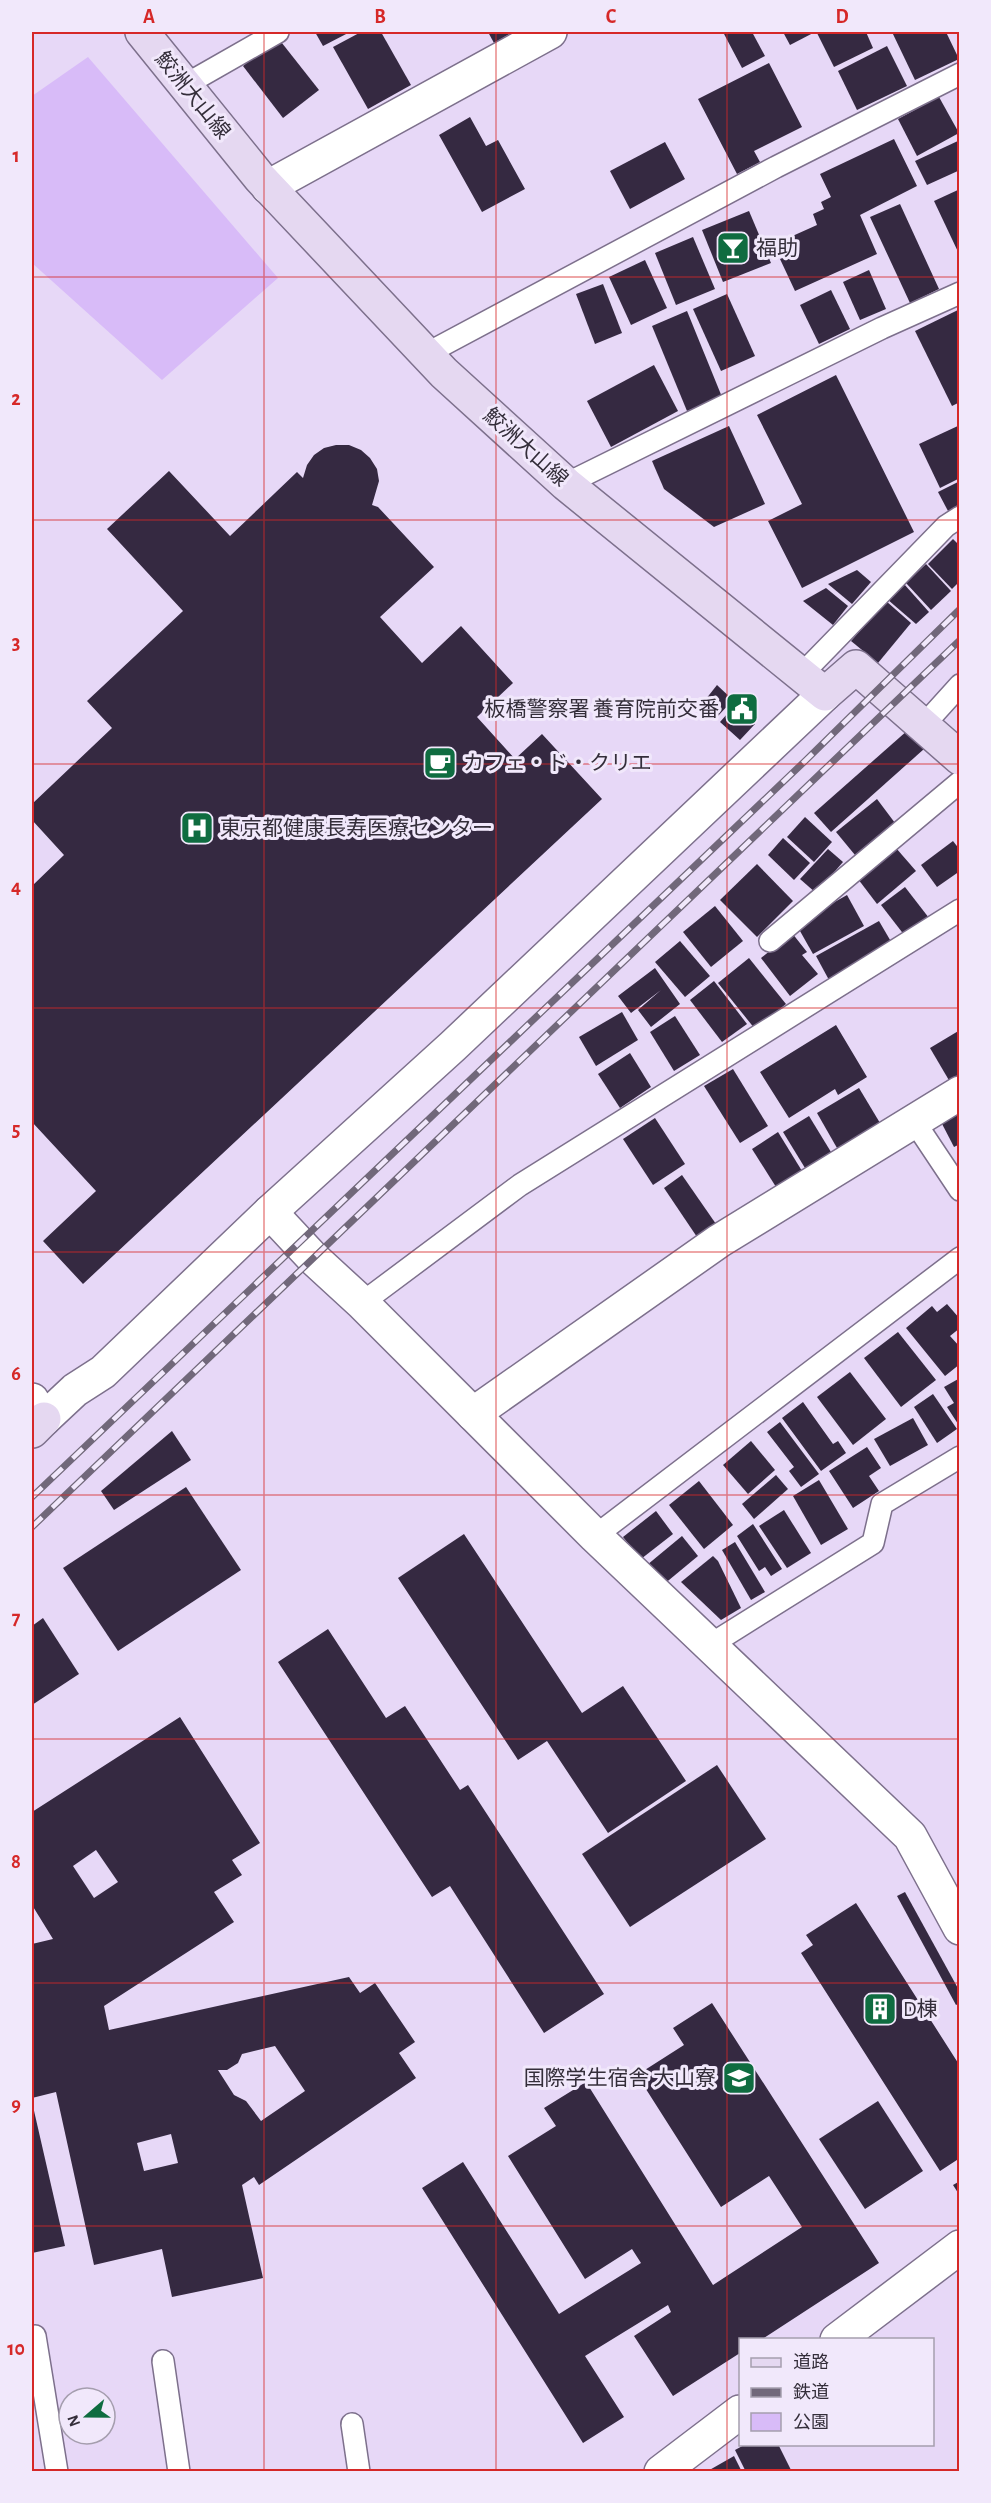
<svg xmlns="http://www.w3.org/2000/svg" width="991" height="2503" viewBox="0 0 991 2503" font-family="'Alegreya Sans','Noto Sans JP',sans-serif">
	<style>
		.green { fill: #d8bbf8 }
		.building { fill: #352941; fill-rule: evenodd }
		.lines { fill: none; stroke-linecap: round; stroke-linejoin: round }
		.lane-casing { stroke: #7d708c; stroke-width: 24 }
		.street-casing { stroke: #7d708c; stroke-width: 36 }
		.secondary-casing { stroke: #7d708c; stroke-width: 36 }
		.lane { stroke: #fff; stroke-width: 21 }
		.street { stroke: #fff; stroke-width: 33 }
		.secondary { stroke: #e5d8f1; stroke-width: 33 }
		.rail-casing { stroke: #71687a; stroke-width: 7 }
		.rail { stroke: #f1e8fb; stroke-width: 4.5; stroke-dasharray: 14; stroke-linecap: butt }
		.grid { fill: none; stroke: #d62828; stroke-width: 1.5; stroke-opacity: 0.55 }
		.labels { text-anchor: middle; stroke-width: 6; stroke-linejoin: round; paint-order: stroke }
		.street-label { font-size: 21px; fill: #342e3a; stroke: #f1e8fb }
		.poi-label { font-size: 21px; fill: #342e3a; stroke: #f1e8fb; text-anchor: start }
		.neatline { fill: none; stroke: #d62828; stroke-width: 2 }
		.grid-label { font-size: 20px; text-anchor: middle; font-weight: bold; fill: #d62828 }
	</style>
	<rect width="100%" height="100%" fill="#e7d8f7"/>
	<polygon class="green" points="88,57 278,278 162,380 32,263 32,96"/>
	<g class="building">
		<polygon points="315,32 350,32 323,46"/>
		<polygon points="361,32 381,32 411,85 368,109 333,47"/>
		<polygon points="488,32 513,32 494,43"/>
		<polygon points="723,32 752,32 765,56 742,68"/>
		<polygon points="783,32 815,32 790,45"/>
		<polygon points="820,32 866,32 873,48 834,67 817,33"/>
		<polygon points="892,32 946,32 959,59 915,80"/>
		<polygon points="278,38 319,90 283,118 243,66"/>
		<polygon points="887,46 907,86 857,110 838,71"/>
		<polygon points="769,63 802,127 754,151 760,162 737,174 698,99"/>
		<polygon points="939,97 959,133 917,156 898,119"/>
		<polygon points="470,117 486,146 498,140 525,189 482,212 439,135"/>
		<polygon points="894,139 917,186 860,215 877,254 795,291 780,259 795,253 788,238 817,225 813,214 824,209 821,202 831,197 820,174"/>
		<polygon points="960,140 960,170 927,185 915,161"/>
		<polygon points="665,142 685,179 630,209 610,171"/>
		<polygon points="960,189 960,256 934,201"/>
		<polygon points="900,204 939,289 910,303 870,217"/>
		<polygon points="749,211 771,263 723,282 702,230"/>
		<polygon points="693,237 715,289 676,305 655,253"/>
		<polygon points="645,260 667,308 631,325 609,277"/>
		<polygon points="869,270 886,309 860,320 843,282"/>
		<polygon points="603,284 622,333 595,344 576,294"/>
		<polygon points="831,290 850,329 819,344 800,305"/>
		<polygon points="727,294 755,356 721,371 693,309"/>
		<polygon points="960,309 960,402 952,406 915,331"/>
		<polygon points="687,311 722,397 687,411 652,326"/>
		<polygon points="654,365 678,411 611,447 587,401"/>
		<polygon points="836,375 914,532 802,588 768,521 802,504 757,415"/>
		<polygon points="960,425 960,478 940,488 919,444"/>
		<polygon points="729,426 765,504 714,527 664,489 652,461"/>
		<polygon points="336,445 349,445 361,450 370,458 377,469 379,481 372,505 378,507 434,567 380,617 422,663 461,626 513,683 477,717 515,759 542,734 602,799 83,1284 43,1241 96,1191 32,1122 32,886 64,855 32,820 32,804 112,728 87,701 183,611 107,529 169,471 230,536 297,472 303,478 307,465 314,455 324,448"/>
		<polygon points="960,481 960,504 948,511 938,492"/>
		<polygon points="953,539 960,546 960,581 952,589 928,564"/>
		<polygon points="926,564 951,591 931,610 906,583"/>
		<polygon points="857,570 871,582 852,604 828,584"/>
		<polygon points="904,584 929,612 916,624 887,599"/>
		<polygon points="826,588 848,606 833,625 803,601"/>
		<polygon points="886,601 911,623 878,663 851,641"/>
		<polygon points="717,685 733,700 717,717 702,704"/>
		<polygon points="742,697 752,707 745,714 755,724 740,740 720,722"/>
		<polygon points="908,730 924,749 831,832 814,813"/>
		<polygon points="877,799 895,823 855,855 836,832"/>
		<polygon points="805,817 832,842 814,862 787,837"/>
		<polygon points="783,838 810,863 794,880 768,855"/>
		<polygon points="953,841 960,850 960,871 937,887 921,865"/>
		<polygon points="896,848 916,871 877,904 858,879"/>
		<polygon points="828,849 843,862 816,893 800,879"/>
		<polygon points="757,864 793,901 757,937 720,900"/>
		<polygon points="905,887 929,918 905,936 881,905"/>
		<polygon points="847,895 864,926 813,954 796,924"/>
		<polygon points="715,906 743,941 711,967 683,932"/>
		<polygon points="879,921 893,945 829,980 816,956"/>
		<polygon points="792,933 807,952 802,955 818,974 790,996 761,958"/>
		<polygon points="680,941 710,976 685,997 655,962"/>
		<polygon points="749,958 786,1004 755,1029 718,983"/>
		<polygon points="655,968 680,1004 651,1027 638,1010 661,990 631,1013 618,996"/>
		<polygon points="714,981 747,1024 722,1042 690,1000"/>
		<polygon points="622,1012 638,1040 596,1066 579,1037"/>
		<polygon points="675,1016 700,1055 674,1071 650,1032"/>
		<polygon points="836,1025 867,1077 838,1095 835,1089 789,1118 760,1072"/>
		<polygon points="960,1030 960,1076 950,1082 930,1048"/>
		<polygon points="630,1053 651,1087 620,1108 598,1074"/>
		<polygon points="733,1069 768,1126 740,1143 704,1086"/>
		<polygon points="859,1088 880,1123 837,1148 817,1113"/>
		<polygon points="960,1107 960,1144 954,1147 939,1118"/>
		<polygon points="809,1116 831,1152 805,1168 783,1132"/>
		<polygon points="655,1118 685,1164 653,1185 623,1139"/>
		<polygon points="778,1132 802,1171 776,1187 752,1149"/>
		<polygon points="682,1175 716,1224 697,1237 664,1188"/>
		<polygon points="947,1304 960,1319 960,1328 950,1336 960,1347 960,1364 945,1376 906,1328 932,1306 937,1312"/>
		<polygon points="898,1332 936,1380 901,1407 864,1358"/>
		<polygon points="850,1372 886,1419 853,1445 817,1397"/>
		<polygon points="960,1378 960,1427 947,1407 954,1403 944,1387"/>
		<polygon points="933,1394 957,1429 937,1443 914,1407"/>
		<polygon points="803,1402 833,1444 838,1441 846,1453 821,1471 782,1418"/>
		<polygon points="913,1418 928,1445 890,1466 874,1439"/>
		<polygon points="780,1422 819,1474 801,1487 789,1471 794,1467 767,1432"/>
		<polygon points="172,1431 191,1460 114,1510 101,1491"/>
		<polygon points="751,1441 775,1470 748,1494 723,1465"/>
		<polygon points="867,1447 881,1468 869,1476 879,1491 853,1508 829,1471"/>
		<polygon points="776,1475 788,1489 754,1519 742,1504"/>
		<polygon points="819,1480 848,1529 821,1545 793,1496"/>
		<polygon points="699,1481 733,1525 704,1549 669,1505"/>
		<polygon points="186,1487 241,1570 118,1651 63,1568"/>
		<polygon points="784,1510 811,1553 787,1568 759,1526"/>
		<polygon points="656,1511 673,1534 641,1559 623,1537"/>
		<polygon points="753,1524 782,1569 771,1576 765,1567 759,1571 737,1536"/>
		<polygon points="464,1534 582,1713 623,1686 686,1781 608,1833 547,1741 518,1760 398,1578"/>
		<polygon points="682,1536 698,1556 663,1585 647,1565"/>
		<polygon points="735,1542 765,1592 751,1600 722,1550"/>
		<polygon points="713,1556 718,1561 741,1608 721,1620 681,1582"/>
		<polygon points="43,1618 79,1674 32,1705 32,1626"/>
		<polygon points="328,1629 386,1718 405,1706 460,1790 468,1785 604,1994 544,2033 450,1886 432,1897 278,1662"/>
		<path d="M180 1717 260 1843 232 1860 242 1875 214 1892 234 1922 104 2006 109 2030 349 1977 360 1993 375 1983 415 2042 399 2053 416 2078 259 2185 254 2177 242 2185 263 2278 172 2297 162 2249 94 2265 56 2092 32 2098V1944L53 1939 32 1905V1812ZM96 1850 118 1882 94 1898 73 1866ZM275 2046 305 2091 261 2121 246 2101 234 2095 218 2070H227L238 2063 242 2054ZM171 2134 178 2163 144 2171 137 2143Z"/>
		<polygon points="717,1765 766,1839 630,1927 582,1854"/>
		<polygon points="905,1892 960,1992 960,2003 956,2005 897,1896"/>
		<polygon points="856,1903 960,2066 960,2158 940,2171 801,1953 813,1945 806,1935"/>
		<polygon points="712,2003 879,2263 761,2340 740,2340 740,2353 673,2396 634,2336 671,2312 668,2305 585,2356 624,2417 583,2443 422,2188 463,2162 559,2314 641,2263 632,2249 585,2279 508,2156 556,2126 544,2108 586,2082 713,2285 802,2227 769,2176 721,2207 637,2075 684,2045 673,2028"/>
		<polygon points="878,2101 923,2171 865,2209 819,2139"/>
		<polygon points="32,2102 65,2246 32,2253"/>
		<polygon points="960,2181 960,2196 953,2185"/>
		<polygon points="746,2444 778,2444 792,2472 746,2472 735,2450"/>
		<polygon points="734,2456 742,2472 706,2472"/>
	</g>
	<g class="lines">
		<g class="lane-casing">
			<g id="lane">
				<polyline points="185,85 278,32"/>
				<polyline points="426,354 776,167 960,74"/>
				<polyline points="566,484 882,328 960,293"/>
				<polyline points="801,675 946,526 960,517"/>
				<polyline points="922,727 960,685"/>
				<polyline points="770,941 960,782"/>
				<polyline points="914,1121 960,1190"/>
				<polyline points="362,1303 520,1185 960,910"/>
				<polyline points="595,1536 960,1258"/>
				<polyline points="710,1645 873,1543 882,1504 960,1457"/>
				<polyline points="35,2336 57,2472"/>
				<polyline points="163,2361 179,2472"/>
				<polyline points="352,2424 359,2472"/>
			</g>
		</g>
		<g class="street-casing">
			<g id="street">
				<polyline points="268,187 550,32"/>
				<polyline points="270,1212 313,1258 362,1303 595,1536 910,1836 960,1928"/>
				<polyline points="32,1400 44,1419 75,1390 103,1372 270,1212 453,1046 825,694"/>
				<polyline points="473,1414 719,1241 960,1093"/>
				<polyline points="837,2340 960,2247"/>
				<polyline points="661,2472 740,2412"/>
			</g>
		</g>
		<g class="secondary-casing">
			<g id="secondary">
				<polyline points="142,32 260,178 444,373 566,484 825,694 856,667 960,758"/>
				<polyline points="32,1431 44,1419"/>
			</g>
		</g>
		<use href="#lane" class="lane"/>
		<use href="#street" class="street"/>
		<use href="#secondary" class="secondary"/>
		<g class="rail-casing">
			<g id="rail">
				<polyline points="32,1497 804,762 960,609"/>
				<polyline points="32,1527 960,640"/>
			</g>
		</g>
		<use href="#rail" class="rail"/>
	</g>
	<path class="grid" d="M264 32V2472M496 32V2472M727 32V2472M32 277H960M32 520H960M32 764H960M32 1008H960M32 1252H960M32 1495H960M32 1739H960M32 1983H960M32 2226H960"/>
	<defs>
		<g id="bar-square" transform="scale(1.725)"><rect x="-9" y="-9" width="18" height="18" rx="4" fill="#0f6c40" stroke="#f1e8fb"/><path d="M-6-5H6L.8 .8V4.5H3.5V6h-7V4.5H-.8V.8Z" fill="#fff"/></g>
		<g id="civic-square" transform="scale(1.725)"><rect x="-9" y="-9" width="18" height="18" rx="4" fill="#0f6c40" stroke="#f1e8fb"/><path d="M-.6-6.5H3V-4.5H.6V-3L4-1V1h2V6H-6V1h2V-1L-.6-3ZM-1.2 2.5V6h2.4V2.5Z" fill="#fff"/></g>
		<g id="cafe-square" transform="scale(1.725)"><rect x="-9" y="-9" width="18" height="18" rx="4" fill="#0f6c40" stroke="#f1e8fb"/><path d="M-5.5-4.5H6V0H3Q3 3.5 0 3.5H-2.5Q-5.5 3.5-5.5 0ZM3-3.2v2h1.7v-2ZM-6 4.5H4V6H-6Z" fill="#fff"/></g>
		<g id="hospital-square" transform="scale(1.725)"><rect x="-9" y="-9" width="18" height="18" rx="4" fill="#0f6c40" stroke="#f1e8fb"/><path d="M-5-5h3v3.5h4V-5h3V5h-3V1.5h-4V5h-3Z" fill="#fff"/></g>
		<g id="building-square" transform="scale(1.725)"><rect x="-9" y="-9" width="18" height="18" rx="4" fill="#0f6c40" stroke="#f1e8fb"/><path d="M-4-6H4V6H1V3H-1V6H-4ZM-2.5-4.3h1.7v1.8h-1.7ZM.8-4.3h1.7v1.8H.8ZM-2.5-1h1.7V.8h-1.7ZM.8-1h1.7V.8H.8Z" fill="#fff"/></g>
		<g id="university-square" transform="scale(1.725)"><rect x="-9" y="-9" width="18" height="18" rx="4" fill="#0f6c40" stroke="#f1e8fb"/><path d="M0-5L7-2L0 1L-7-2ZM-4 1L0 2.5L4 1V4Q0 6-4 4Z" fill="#fff"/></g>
	</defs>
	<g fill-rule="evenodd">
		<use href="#bar-square" x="733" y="248"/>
		<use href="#civic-square" x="742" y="709"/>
		<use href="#cafe-square" x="440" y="763"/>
		<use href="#hospital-square" x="197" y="828"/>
		<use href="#building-square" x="880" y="2009"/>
		<use href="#university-square" x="739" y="2078"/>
	</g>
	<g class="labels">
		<g class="street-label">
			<text transform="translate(193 95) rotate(51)" y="7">鮫洲大山線</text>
			<text transform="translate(526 447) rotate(42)" y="7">鮫洲大山線</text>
		</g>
		<g class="poi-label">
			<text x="756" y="255">福助</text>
			<text x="719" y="716" text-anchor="end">板橋警察署 養育院前交番</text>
			<text x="463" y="770">カフェ・ド・クリエ</text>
			<text x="220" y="835">東京都健康長寿医療センター</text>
			<text x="903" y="2016">D棟</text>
			<text x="716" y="2085" text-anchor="end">国際学生宿舎 大山寮</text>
		</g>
	</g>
	<rect width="991" height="2503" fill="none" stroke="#f1e8fb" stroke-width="66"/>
	<rect x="739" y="2338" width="195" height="108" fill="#f1e8fb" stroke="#a59eae" stroke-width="1.5"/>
	<rect x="751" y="2358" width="30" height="9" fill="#e5d8f1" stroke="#a59eae" stroke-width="1.5"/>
	<text x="793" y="2368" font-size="18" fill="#342e3a">道路</text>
	<rect x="751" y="2388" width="30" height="9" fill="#71687a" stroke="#a59eae" stroke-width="1.5"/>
	<text x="793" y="2398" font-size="18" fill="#342e3a">鉄道</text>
	<rect x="751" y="2413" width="30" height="18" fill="#d8bbf8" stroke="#a59eae" stroke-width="1.5"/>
	<text x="793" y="2428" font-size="18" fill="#342e3a">公園</text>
	<g transform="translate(87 2416) rotate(250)"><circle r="28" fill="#f1e8fb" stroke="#a59eae" stroke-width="1.5"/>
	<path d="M0-4.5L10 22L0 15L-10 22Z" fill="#0f6c40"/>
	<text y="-9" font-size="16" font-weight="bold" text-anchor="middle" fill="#342e3a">N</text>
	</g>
	<rect x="33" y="33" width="925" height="2437" class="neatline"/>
	<g class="grid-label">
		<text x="149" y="23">A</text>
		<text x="380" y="23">B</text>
		<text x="611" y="23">C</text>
		<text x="842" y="23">D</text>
		<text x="16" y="162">1</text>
		<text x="16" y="405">2</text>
		<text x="16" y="649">3</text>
		<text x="16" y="893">4</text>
		<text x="16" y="1136">5</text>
		<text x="16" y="1380">6</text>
		<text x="16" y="1624">7</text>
		<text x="16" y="1868">8</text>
		<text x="16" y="2111">9</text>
		<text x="16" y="2355">10</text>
	</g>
</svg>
